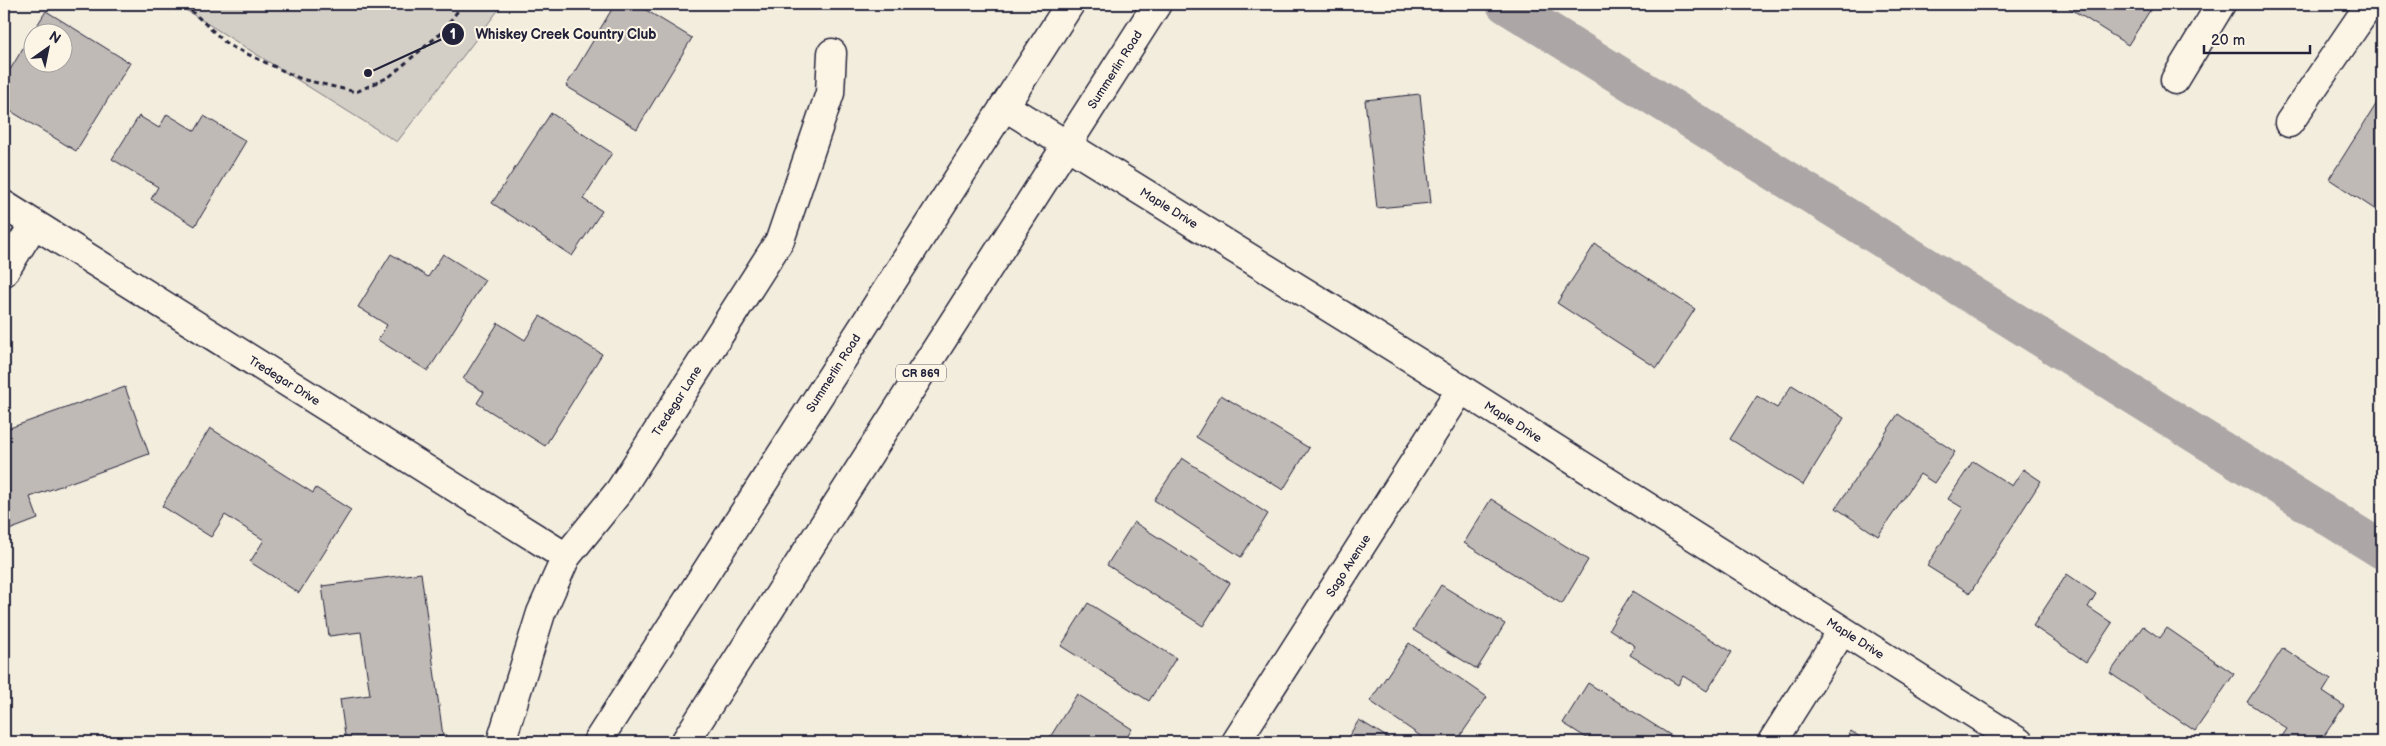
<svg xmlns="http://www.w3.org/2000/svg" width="2386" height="746" viewBox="0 0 2386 746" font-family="'Balsamiq Sans',sans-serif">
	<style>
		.green { fill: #d4cfc6; stroke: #7b7880 }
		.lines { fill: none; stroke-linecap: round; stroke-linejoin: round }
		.canal { stroke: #aca7a6; stroke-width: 38 }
		.building { fill: #bfbab6; stroke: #22223b }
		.minor-casing { stroke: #22223b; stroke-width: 31 }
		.major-casing { stroke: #22223b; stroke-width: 31 }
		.path { stroke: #22223b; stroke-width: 3; stroke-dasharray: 5 4; stroke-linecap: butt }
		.minor { stroke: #fcf5e5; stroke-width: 28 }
		.major { stroke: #fcf5e5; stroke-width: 28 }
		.labels { text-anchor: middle; stroke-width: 4; stroke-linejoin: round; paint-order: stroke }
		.shield { fill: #fcf5e5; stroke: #63616e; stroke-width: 1 }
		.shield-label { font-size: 11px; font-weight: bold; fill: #22223b }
		.street-label { font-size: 12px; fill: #22223b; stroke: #fcf5e5 }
		.leader { fill: none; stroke: #22223b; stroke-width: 2 }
		.callout-dot { fill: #22223b; stroke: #fcf5e5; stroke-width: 2 }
		.mark-label { font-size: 15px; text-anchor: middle; font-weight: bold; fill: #fff }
		.callout-label { font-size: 14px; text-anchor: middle; font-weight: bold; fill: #22223b; stroke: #fcf5e5; stroke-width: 4; stroke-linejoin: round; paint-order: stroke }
	</style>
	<rect width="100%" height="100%" fill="#f3edde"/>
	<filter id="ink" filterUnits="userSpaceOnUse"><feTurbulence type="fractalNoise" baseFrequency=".02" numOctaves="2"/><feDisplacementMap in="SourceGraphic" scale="10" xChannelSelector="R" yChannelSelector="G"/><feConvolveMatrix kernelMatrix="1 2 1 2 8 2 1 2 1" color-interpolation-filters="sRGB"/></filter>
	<g filter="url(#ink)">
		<polygon class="green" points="176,4 503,4 397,142"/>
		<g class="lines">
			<polyline class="canal" points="1505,4 2382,550"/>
		</g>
		<g class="building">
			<polygon points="615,4 636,4 692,38 637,129 566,86"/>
			<polygon points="2063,4 2154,4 2128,45"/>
			<polygon points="46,11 130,63 76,151 4,107 4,80 32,33 32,62 62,62 62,32 33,32"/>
			<polygon points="1420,94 1431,203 1377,208 1365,100"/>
			<polygon points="2382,95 2382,214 2329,179"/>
			<polygon points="551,113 612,153 583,199 602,211 572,256 492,203"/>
			<polygon points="167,114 195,131 204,116 246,141 195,226 151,199 158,187 112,159 139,116 159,128"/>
			<polygon points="1595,244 1695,309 1657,368 1557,303"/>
			<polygon points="391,254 428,277 443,254 485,280 428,371 378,340 387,325 358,307"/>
			<polygon points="540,316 602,354 545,446 477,403 484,392 463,379 498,323 525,340"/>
			<polygon points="1792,385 1844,418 1803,485 1730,439 1757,396 1777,408"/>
			<polygon points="125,387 149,454 30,497 38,519 4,532 4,430"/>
			<polygon points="1221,395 1309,448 1283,490 1196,437"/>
			<polygon points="1898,414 1955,452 1934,483 1920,474 1878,536 1836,508"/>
			<polygon points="210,428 313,493 316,488 351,510 299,593 250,562 264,540 225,515 211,537 162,506"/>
			<polygon points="1182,458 1268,514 1241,557 1154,500"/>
			<polygon points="1973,461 2012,486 2023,469 2041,481 1970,593 1927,566 1963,508 1948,499"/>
			<polygon points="1491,499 1588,560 1562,604 1464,543"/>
			<polygon points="1134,522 1230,583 1203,626 1107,565"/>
			<polygon points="421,573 443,736 388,742 346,742 340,699 370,695 361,632 329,636 322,586"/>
			<polygon points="2067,574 2096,594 2088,607 2112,623 2086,662 2033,626"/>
			<polygon points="1441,585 1505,624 1477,669 1413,630"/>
			<polygon points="1633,591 1732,652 1707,691 1683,676 1678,685 1630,655 1635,646 1609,629"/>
			<polygon points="1088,603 1176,658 1149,701 1061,646"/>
			<polygon points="2143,626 2160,638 2167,628 2234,674 2195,731 2110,673"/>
			<polygon points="1409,643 1487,697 1456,742 1429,742 1370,701"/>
			<polygon points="2283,648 2331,679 2323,692 2344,706 2320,742 2278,742 2287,729 2247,702"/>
			<polygon points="1588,683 1675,738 1673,742 1593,742 1563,723"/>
			<polygon points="1077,694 1132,729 1124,742 1047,742"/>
			<polygon points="1359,720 1395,742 1345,742"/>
			<polygon points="1851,731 1867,742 1843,742"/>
		</g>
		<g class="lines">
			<g class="minor-casing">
				<g id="minor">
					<polyline points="2175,80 2221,4"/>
					<path id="s1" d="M1004 106 1461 389 2019 742"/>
					<polyline points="2289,123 2370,4"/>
					<path id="s2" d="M4 205 566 557"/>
					<polyline points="4,272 34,224"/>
					<path id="s3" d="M501 742 541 613 566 557 620 490 780 240 830 93 832 53"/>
					<path id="s4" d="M1236 742 1461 389"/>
					<polyline points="1772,742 1842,631"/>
				</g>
			</g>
			<g class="major-casing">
				<g id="major">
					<path id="s5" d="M597 742 1070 4"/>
					<path id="s6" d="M685 742 1157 4"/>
				</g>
			</g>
			<polyline class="path" points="184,4 228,45 301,79 356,92 389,77 441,33 463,4"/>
			<use href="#minor" class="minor"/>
			<use href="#major" class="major"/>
		</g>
	</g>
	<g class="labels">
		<rect class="shield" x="896" y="364.5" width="50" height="17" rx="4"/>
		<g class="shield-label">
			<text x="921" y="377">CR 869</text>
		</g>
		<g class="street-label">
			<text dy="4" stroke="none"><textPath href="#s6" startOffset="798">Summerlin Road</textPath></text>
			<text dy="4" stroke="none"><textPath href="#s1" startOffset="194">Maple Drive</textPath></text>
			<text dy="4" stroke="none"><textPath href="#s5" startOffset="438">Summerlin Road</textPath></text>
			<text dy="4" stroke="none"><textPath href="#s2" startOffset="331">Tredegar Drive</textPath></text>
			<text dy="4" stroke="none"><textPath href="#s3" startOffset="388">Tredegar Lane</textPath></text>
			<text dy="4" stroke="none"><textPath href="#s1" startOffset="599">Maple Drive</textPath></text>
			<text dy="4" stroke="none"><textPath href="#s4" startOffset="209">Sago Avenue</textPath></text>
			<text dy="4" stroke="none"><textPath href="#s1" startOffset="1004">Maple Drive</textPath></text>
		</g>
	</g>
	<path class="leader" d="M368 73L453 34"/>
	<g class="callout-dot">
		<circle cx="368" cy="73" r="5"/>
		<circle cx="453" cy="34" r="12"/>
	</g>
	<g class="mark-label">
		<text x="453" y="39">1</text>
	</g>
	<g class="callout-label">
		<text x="566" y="39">Whiskey Creek Country Club</text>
	</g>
	<rect width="2386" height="746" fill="none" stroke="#fcf5e5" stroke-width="20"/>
	<rect x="10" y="10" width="2366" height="726" fill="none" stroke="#22223b" stroke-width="2" filter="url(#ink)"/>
	<g transform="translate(48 48) rotate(33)"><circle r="24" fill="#fcf5e5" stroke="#a5a1a1"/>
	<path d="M0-4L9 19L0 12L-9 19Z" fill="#22223b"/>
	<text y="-8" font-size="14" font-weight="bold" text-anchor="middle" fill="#22223b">N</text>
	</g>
	<path d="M2204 45v8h106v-8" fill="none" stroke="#22223b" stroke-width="2.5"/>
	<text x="2211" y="45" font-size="15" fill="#22223b" stroke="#fcf5e5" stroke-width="4" paint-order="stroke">20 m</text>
</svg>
